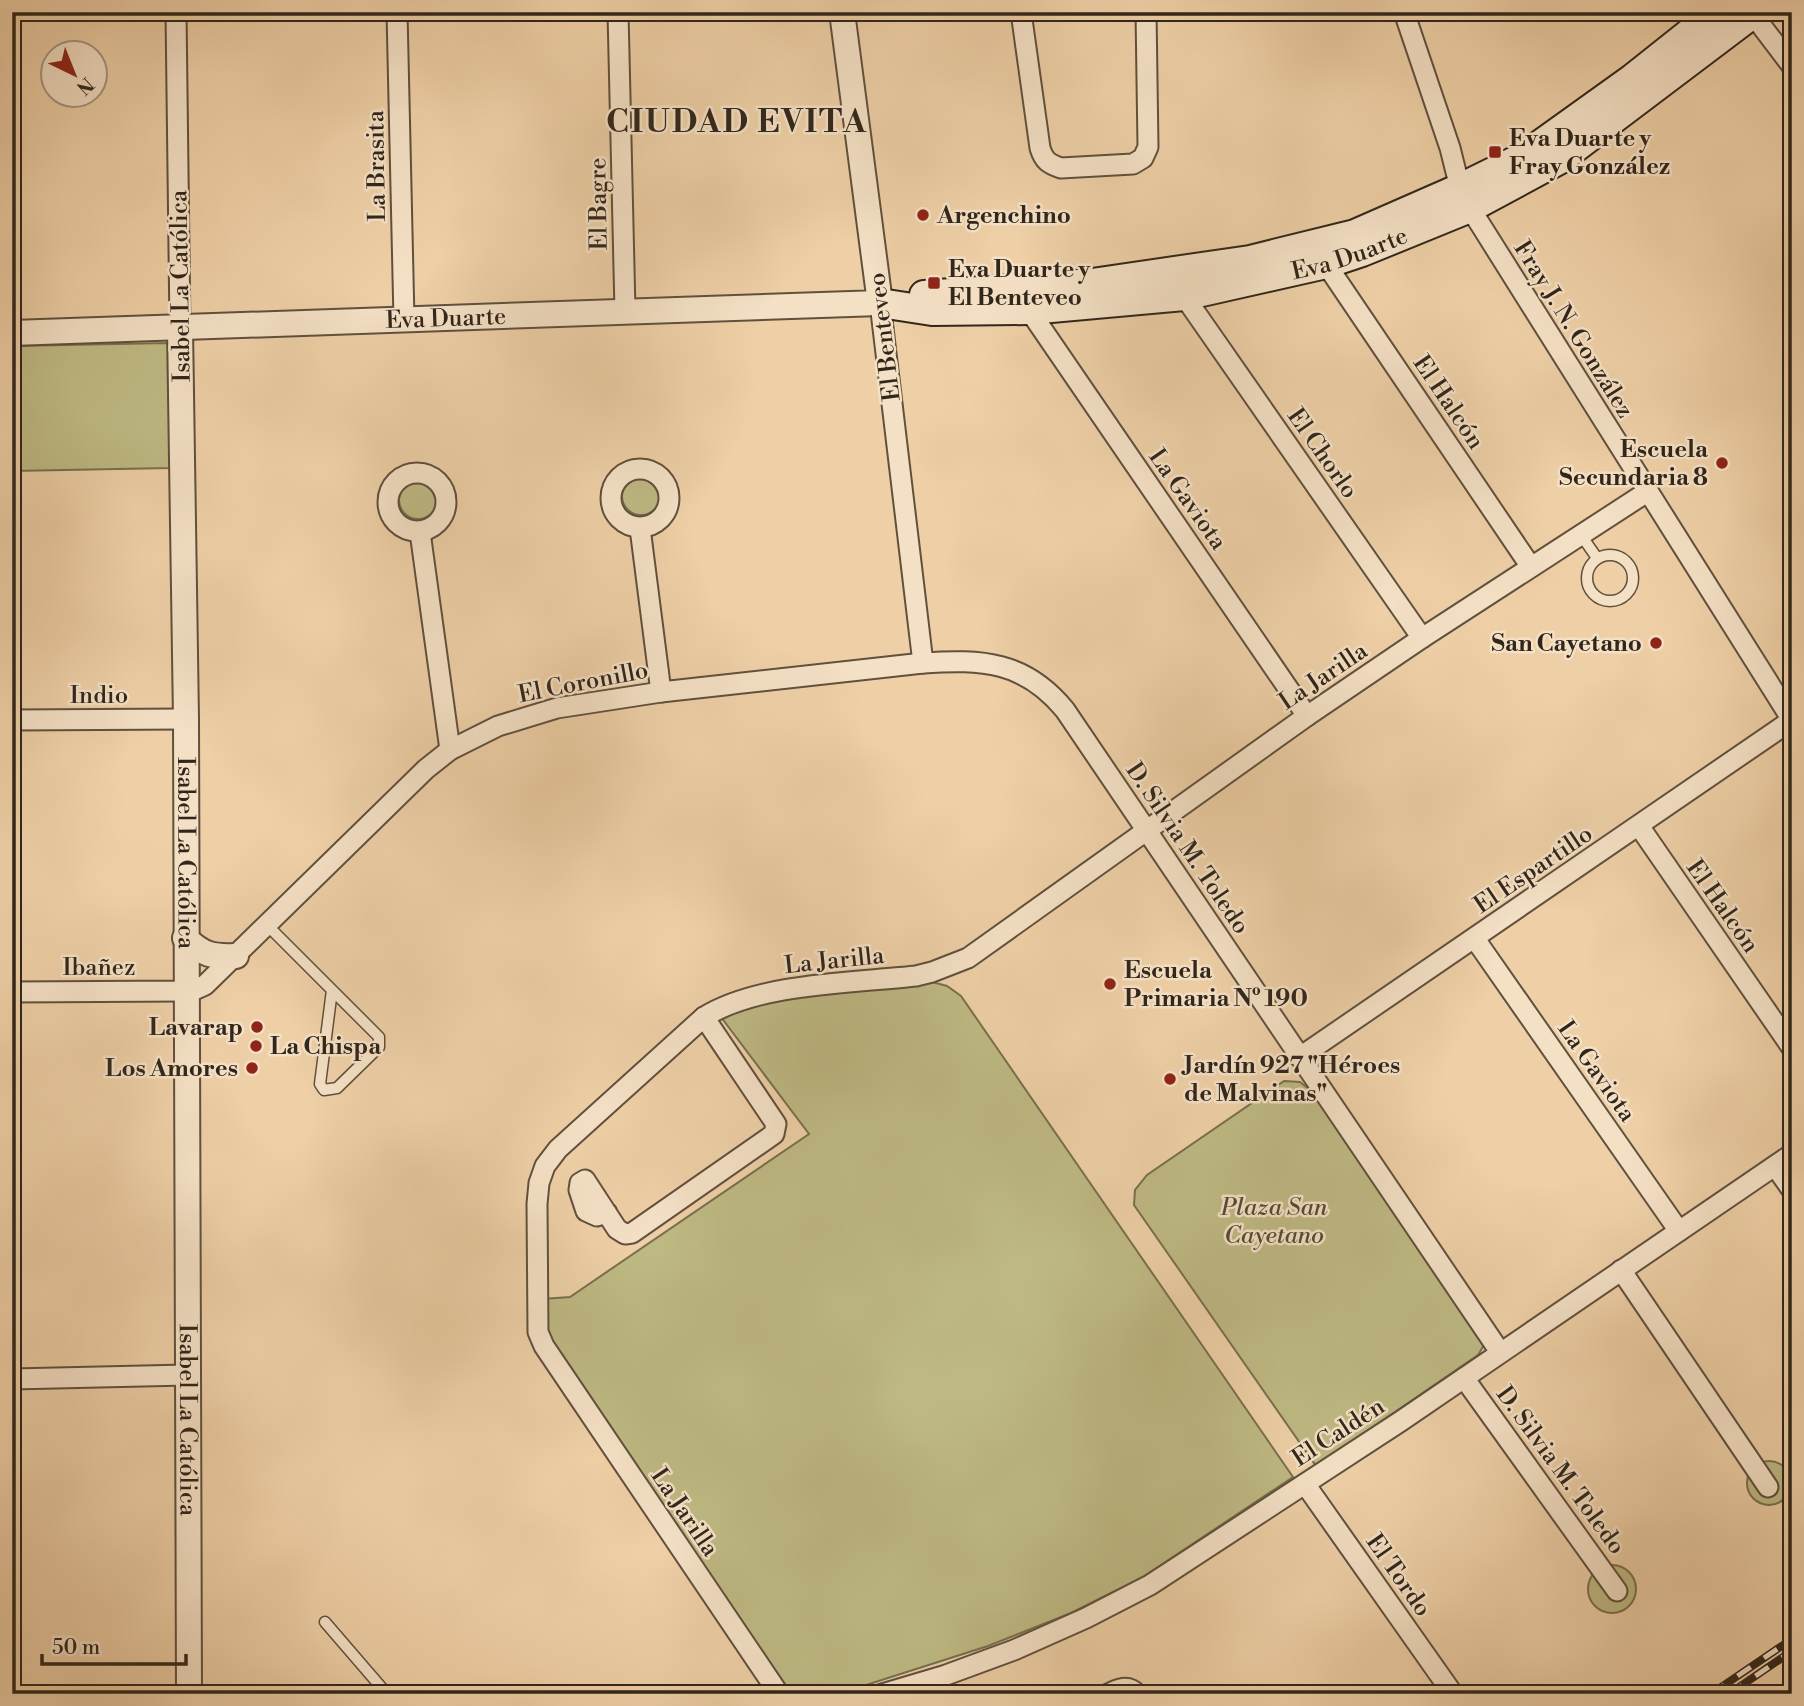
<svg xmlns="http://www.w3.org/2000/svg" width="1804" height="1706" viewBox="0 0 1804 1706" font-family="'Libre Bodoni',serif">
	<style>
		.green { fill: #beb983; stroke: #78704f; stroke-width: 2 }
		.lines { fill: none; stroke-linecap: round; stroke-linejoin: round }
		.service-casing { stroke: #60503e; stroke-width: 13 }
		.minor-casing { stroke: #60503e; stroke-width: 23 }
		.tertiary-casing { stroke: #60503e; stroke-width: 28 }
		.secondary-casing { stroke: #31261b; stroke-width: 32 }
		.service { stroke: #f4e0c5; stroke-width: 10 }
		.minor { stroke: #f4e0c5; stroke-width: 19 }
		.tertiary { stroke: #f4e0c5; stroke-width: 24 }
		.secondary { stroke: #f4e0c5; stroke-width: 28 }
		.rail-casing { stroke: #31261b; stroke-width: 8 }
		.rail { stroke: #f4e0c5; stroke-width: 5; stroke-dasharray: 16; stroke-linecap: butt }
		.poi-dot { fill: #8f2418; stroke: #f4e0c5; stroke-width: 2.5 }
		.labels { text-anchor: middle; stroke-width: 5; stroke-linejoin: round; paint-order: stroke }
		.poi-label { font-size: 24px; font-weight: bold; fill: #31261b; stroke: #f4e0c5; text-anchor: start }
		.street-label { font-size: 24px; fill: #31261b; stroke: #f4e0c5 }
		.park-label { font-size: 24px; font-style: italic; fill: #544b35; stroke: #f4e0c5 }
		.district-label { font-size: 32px; font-weight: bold; letter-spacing: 2px; fill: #31261b; stroke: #f4e0c5 }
	</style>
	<rect width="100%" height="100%" fill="#eecfa6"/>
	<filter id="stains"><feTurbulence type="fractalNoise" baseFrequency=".00286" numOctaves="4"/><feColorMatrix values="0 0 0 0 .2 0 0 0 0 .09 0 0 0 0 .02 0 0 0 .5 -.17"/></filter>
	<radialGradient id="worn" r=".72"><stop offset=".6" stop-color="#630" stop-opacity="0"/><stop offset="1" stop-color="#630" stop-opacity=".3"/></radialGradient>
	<g class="green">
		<polygon points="168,343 170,468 12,471 12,346"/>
		<circle cx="641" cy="496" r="19"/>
		<circle cx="418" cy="500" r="19"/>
		<polygon points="932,982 947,986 961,996 1293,1477 1143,1577 1071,1613 988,1646 838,1694 790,1694 552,1345 542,1312 543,1299 570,1297 809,1134 721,1017 764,1001"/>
		<polygon points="1284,1081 1300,1082 1314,1093 1484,1345 1478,1355 1316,1466 1134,1205 1135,1190 1147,1175"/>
		<circle cx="1769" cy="1483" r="22"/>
		<circle cx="1612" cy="1589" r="24"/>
	</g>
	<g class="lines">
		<g class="service-casing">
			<g id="service">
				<polyline points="1581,535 1597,558"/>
				<circle cx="1610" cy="578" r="23"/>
				<polyline points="267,925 379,1037 379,1047 337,1088 324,1090 320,1084 332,990"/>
				<polyline points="325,1622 387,1694"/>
			</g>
		</g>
		<g class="minor-casing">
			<g id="minor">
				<polyline points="176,12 180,328"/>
				<polyline points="397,12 404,320"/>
				<polyline points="618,12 625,311"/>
				<path d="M1021 12 1040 148C1044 161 1049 164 1061 168L1133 164 1143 158 1148 147 1146 12"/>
				<polyline points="1404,12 1450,148 1460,188 1470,208 1792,720"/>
				<polyline points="1751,12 1792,66"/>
				<polyline points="1326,264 1531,567"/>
				<polyline points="1184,296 1422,638"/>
				<polyline points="880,303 923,663"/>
				<polyline points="1029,310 1307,716"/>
				<circle cx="640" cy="498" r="29"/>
				<circle cx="417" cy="502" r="29"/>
				<polyline points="640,528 661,692"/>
				<polyline points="420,532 450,750"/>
				<polyline points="12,720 186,719"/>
				<polyline points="1639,826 1792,1048"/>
				<polyline points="1475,939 1679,1231"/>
				<path d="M12 992 185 991 194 990 205 985 426 769 450 750 498 726 557 708 661 692 923 663C982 659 1025 661 1065 710L1500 1352"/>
				<polyline points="1300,1057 1792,720"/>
				<polyline points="1775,1166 1792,1190"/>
				<polyline points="607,1213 597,1216 586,1211 579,1190 580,1183 585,1180 617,1229 625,1234 632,1233 774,1134 776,1124 704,1017"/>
				<polyline points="1621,1270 1768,1487"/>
				<polyline points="1464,1378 1617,1591"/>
				<polyline points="12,1379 187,1375"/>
				<polyline points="1305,1484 1453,1694"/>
				<path d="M779 1694 544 1346 538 1332 537 1204 539 1183 545 1166 558 1149 704 1017C759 983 852 983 916 976L932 972 968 958 1307 716 1422 638 1647 492"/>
				<polyline points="882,1694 946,1675 1014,1650 1086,1618 1150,1585 1401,1421 1792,1154"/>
				<path d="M1108 1694C1118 1689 1128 1684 1137 1694"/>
			</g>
		</g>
		<g class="tertiary-casing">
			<g id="tertiary">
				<path id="s1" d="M180 328 186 719 189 1694"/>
				<path id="s2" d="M12 333 880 303 842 12"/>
				<path d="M185 938C203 955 212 957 236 956"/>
			</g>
		</g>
		<g class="secondary-casing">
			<g id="secondary">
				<polyline points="924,295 1092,283 1250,260 1355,234 1460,188 1523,157 1633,78 1716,12"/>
				<path id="s3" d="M880 303 932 311 1029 310 1184 296 1326 264 1362 252 1470 208 1559 160 1755 12"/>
			</g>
		</g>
		<use href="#service" class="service"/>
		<use href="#minor" class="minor"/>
		<use href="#tertiary" class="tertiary"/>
		<use href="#secondary" class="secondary"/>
		<g class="rail-casing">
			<g id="rail">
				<polyline points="1711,1694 1792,1639"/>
				<polyline points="1729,1694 1792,1651"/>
			</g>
		</g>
		<use href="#rail" class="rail"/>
	</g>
	<g class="poi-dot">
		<rect x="1488" y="145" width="14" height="14" rx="3.5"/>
		<circle cx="923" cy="215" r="7"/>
		<rect x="927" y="276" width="14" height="14" rx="3.5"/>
		<circle cx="1722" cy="463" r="7"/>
		<circle cx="1656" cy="643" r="7"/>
		<circle cx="1110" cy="984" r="7"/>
		<circle cx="257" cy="1027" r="7"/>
		<circle cx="256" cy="1046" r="7"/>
		<circle cx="252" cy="1068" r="7"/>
		<circle cx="1170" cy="1079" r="7"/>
	</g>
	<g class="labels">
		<g class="poi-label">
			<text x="1509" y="146">Eva Duarte y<tspan x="1509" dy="28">Fray González</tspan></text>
			<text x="937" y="223">Argenchino</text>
			<text x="948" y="277">Eva Duarte y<tspan x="948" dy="28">El Benteveo</tspan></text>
			<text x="1708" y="457" text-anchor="end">Escuela<tspan x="1708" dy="28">Secundaria 8</tspan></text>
			<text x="1642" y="651" text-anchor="end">San Cayetano</text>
			<text x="1124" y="978">Escuela<tspan x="1124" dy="28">Primaria Nº 190</tspan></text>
			<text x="243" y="1035" text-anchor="end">Lavarap</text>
			<text x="270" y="1054">La Chispa</text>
			<text x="1184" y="1073">Jardín 927 "Héroes<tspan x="1184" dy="28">de Malvinas"</tspan></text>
			<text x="238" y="1076" text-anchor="end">Los Amores</text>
		</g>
		<g class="street-label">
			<text transform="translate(376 166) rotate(-91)" y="8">La Brasita</text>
			<text transform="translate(598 204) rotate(-91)" y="8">El Bagre</text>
			<text dy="8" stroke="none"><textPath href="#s3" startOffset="476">Eva Duarte</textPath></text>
			<text transform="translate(180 286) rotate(-91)" y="8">Isabel La Católica</text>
			<text dy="8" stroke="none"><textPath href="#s2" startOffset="434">Eva Duarte</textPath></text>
			<text transform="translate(1574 329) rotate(58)" y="8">Fray J. N. González</text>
			<text transform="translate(884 337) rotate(-97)" y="8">El Benteveo</text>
			<text transform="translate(1449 402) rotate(56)" y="8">El Halcón</text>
			<text transform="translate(1323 453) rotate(55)" y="8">El Chorlo</text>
			<text transform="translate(1188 499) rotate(55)" y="8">La Gaviota</text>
			<text transform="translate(1323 676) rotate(-34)" y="8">La Jarilla</text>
			<text transform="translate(583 682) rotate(-11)" y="8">El Coronillo</text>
			<text x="99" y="703">Indio</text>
			<text transform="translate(1188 848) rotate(56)" y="8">D. Silvia M. Toledo</text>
			<text dy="8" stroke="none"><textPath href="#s1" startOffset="525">Isabel La Católica</textPath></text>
			<text transform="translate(1533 869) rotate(-34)" y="8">El Espartillo</text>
			<text transform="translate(1723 906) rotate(55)" y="8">El Halcón</text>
			<text transform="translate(834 960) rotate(-6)" y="8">La Jarilla</text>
			<text x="99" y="975">Ibañez</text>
			<text transform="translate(1597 1071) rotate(55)" y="8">La Gaviota</text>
			<text dy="8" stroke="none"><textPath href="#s1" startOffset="1092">Isabel La Católica</textPath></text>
			<text transform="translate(1338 1432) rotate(-33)" y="8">El Caldén</text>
			<text transform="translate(1561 1470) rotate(54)" y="8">D. Silvia M. Toledo</text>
			<text transform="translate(685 1512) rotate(56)" y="8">La Jarilla</text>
			<text transform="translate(1399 1575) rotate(55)" y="8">El Tordo</text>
		</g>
		<g class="park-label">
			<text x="1274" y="1215">Plaza San<tspan x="1274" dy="28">Cayetano</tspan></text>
		</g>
		<g class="district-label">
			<text x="737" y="132">CIUDAD EVITA</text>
		</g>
	</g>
	<rect width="1804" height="1706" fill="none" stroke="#eecfa6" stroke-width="42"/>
	<rect x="14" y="14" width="1776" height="1678" fill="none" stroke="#31261b" stroke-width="3.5"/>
	<rect x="21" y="21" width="1762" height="1664" fill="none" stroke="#31261b" stroke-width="2"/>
	<g transform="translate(74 74) rotate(137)"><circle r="33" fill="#f4e0c5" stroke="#a69681" stroke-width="2"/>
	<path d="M0-5L12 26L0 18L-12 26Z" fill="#8f2418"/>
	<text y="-10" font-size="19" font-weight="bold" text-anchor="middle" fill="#31261b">N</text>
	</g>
	<path d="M42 1654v10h144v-10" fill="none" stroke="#31261b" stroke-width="3.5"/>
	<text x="52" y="1654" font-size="21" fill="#31261b" stroke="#f4e0c5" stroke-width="5" paint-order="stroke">50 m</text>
	<rect width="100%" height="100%" filter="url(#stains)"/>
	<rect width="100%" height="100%" fill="url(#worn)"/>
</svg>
